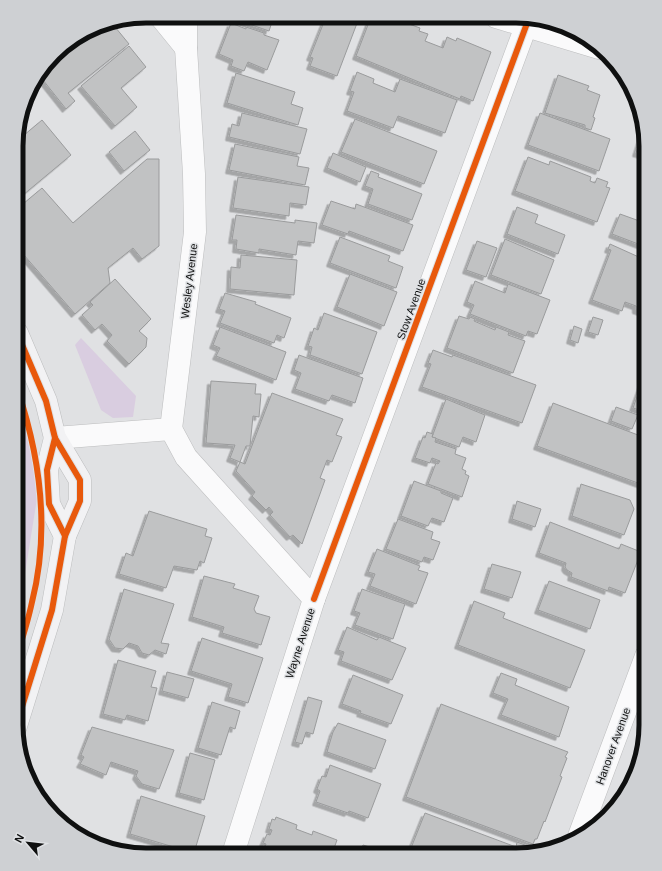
<svg xmlns="http://www.w3.org/2000/svg" width="662" height="871" viewBox="0 0 662 871" font-family="Helvetica,sans-serif">
	<style>
		.green { fill: #d9cde0 }
		.building { fill: #c1c2c3; stroke: #9a9b9c; filter: url(#shadow) }
		.lines { fill: none; stroke-linecap: round; stroke-linejoin: round }
		.street-casing { stroke: #bcbdbe; stroke-width: 23 }
		.secondary-casing { stroke: #bcbdbe; stroke-width: 23 }
		.street { stroke: #fafafb; stroke-width: 22 }
		.secondary { stroke: #f2f2f4; stroke-width: 22 }
		.cycleway-casing { stroke: #dfe1e4; stroke-width: 8 }
		.cycleway { stroke: #e8590c; stroke-width: 6 }
		.labels { text-anchor: middle; stroke-width: 3; stroke-linejoin: round; paint-order: stroke }
		.street-label { font-size: 11px; fill: #0f1010; stroke: #dfe1e4 }
		.rim { fill: none; stroke: #0f1010; stroke-width: 5 }
	</style>
	<defs>
		<filter id="shadow"><feDropShadow dx="-3.5" dy="3.5" stdDeviation="0" flood-color="#0004"/></filter>
	</defs>
	<rect width="100%" height="100%" fill="#e0e1e3"/>
	<g class="green">
		<polygon points="81,338 136,396 133,417 113,418 101,410 75,345"/>
		<polygon points="17,406 29,442 39,486 20,605 16,618"/>
	</g>
	<g class="building">
		<polygon points="226,16 274,16 269,31"/>
		<polygon points="326,17 359,18 337,76 310,66 313,58 310,57"/>
		<polygon points="371,17 390,17 420,28 419,31 428,34 425,41 443,48 447,37 456,41 457,38 491,52 473,101 461,96 460,99 356,56"/>
		<polygon points="111,22 129,44 68,93 75,101 66,109 39,75 61,48 104,23"/>
		<polygon points="231,23 246,29 246,27 264,33 264,35 279,40 267,70 248,62 244,71 231,66 233,60 219,54"/>
		<polygon points="129,46 146,67 121,88 137,107 115,126 81,86"/>
		<polygon points="357,72 374,79 373,83 395,92 400,79 457,100 445,133 398,116 393,128 347,111 354,92 350,91"/>
		<polygon points="236,73 295,92 291,104 303,108 298,125 227,103"/>
		<polygon points="558,75 589,86 587,90 600,95 593,117 595,118 591,130 585,128 585,125 545,113"/>
		<polygon points="242,113 307,129 300,154 229,137 232,124 239,126"/>
		<polygon points="540,113 610,139 599,171 528,145"/>
		<polygon points="355,119 437,151 424,184 341,152"/>
		<polygon points="42,120 71,155 17,200 17,141"/>
		<polygon points="135,131 150,150 124,171 109,152"/>
		<polygon points="643,131 646,146 646,156 636,153"/>
		<polygon points="235,144 299,157 297,166 309,168 305,185 229,170"/>
		<polygon points="333,153 366,167 360,182 327,168"/>
		<polygon points="528,157 549,165 550,161 591,177 590,181 595,183 597,178 608,182 606,187 610,188 597,222 515,191"/>
		<polygon points="147,159 159,159 159,246 142,259 133,248 108,268 110,283 75,314 17,247 17,209 42,188 73,223"/>
		<polygon points="371,171 379,174 378,177 422,194 412,220 368,204 373,189 365,186"/>
		<polygon points="238,177 309,187 306,205 290,203 289,216 233,208"/>
		<polygon points="331,201 355,209 356,204 413,225 403,251 349,231 348,234 322,225"/>
		<polygon points="517,207 538,215 535,223 565,235 558,254 507,234"/>
		<polygon points="620,214 645,223 641,232 646,234 646,247 612,234"/>
		<polygon points="236,215 295,223 295,220 317,223 314,243 298,241 296,255 259,249 259,253 236,249 237,240 232,240"/>
		<polygon points="340,237 390,256 388,261 403,267 396,288 330,263"/>
		<polygon points="505,239 554,260 541,294 491,275"/>
		<polygon points="477,241 497,248 486,277 466,270"/>
		<polygon points="610,244 641,258 638,267 646,270 646,310 642,312 636,310 636,306 625,302 622,311 592,300 611,250 608,249"/>
		<polygon points="241,255 297,260 294,295 230,289 231,267 240,268"/>
		<polygon points="350,274 397,292 384,326 337,307"/>
		<polygon points="115,279 151,319 139,331 147,338 146,347 129,364 107,341 112,335 102,324 95,330 82,315 93,305 90,302"/>
		<polygon points="475,281 505,293 508,284 550,300 537,334 528,331 526,336 470,314 474,305 467,302"/>
		<polygon points="225,293 256,302 255,304 291,318 284,338 277,335 274,343 220,323 225,311 219,309"/>
		<polygon points="324,313 377,332 362,374 310,355 312,347 308,346 314,328 318,330"/>
		<polygon points="459,316 469,319 470,317 475,319 474,321 495,330 496,327 509,332 508,335 525,341 513,373 447,348"/>
		<polygon points="593,317 603,320 598,335 588,332"/>
		<polygon points="574,326 582,329 578,343 570,340"/>
		<polygon points="220,327 286,352 276,380 216,356 220,348 213,345"/>
		<polygon points="433,350 452,357 453,355 536,385 522,423 422,387 431,364 428,363"/>
		<polygon points="299,355 363,378 355,403 332,395 329,401 295,389 301,373 294,370"/>
		<polygon points="644,377 646,378 646,412 633,408"/>
		<polygon points="211,381 256,384 255,394 261,394 259,417 253,416 250,446 246,446 240,462 230,458 235,445 206,443"/>
		<polygon points="272,393 343,419 336,435 342,437 332,462 327,460 320,478 325,480 302,544 293,535 290,537 270,515 273,512 269,507 266,510 252,496 255,492 236,471 240,462 245,464"/>
		<polygon points="446,399 485,415 476,442 463,437 459,447 432,437"/>
		<polygon points="553,403 646,438 646,486 537,446"/>
		<polygon points="616,407 638,415 632,429 611,421"/>
		<polygon points="427,432 433,434 432,437 436,438 435,442 456,449 455,454 466,458 462,469 466,471 465,474 469,476 462,497 428,484 436,463 438,464 440,461 432,458 430,463 415,458 423,437 425,438"/>
		<polygon points="414,481 441,491 441,493 453,498 444,522 432,518 428,526 401,516"/>
		<polygon points="581,484 630,500 634,509 624,535 572,516"/>
		<polygon points="517,501 541,509 535,527 512,519"/>
		<polygon points="149,511 207,529 205,536 212,538 204,563 200,561 197,570 174,566 166,588 119,574 126,553 133,556"/>
		<polygon points="398,519 433,532 431,539 440,542 433,560 424,557 422,562 386,549"/>
		<polygon points="550,522 619,549 621,544 641,552 625,593 609,587 608,591 571,577 572,573 567,570 565,567 566,563 539,553"/>
		<polygon points="377,549 420,566 418,570 428,573 416,604 370,586 375,574 368,572"/>
		<polygon points="492,564 521,572 512,598 484,589"/>
		<polygon points="204,576 235,584 233,588 259,596 254,609 256,613 270,617 261,645 222,633 224,627 192,617"/>
		<polygon points="549,581 600,600 590,629 538,610"/>
		<polygon points="124,589 174,604 161,643 169,644 166,654 155,650 149,655 142,653 138,646 129,643 123,649 115,648 109,639"/>
		<polygon points="362,589 405,604 393,639 355,625 360,613 354,611"/>
		<polygon points="474,601 505,613 503,618 585,650 570,688 458,645"/>
		<polygon points="347,627 377,640 379,637 406,648 392,680 341,661 344,652 338,650"/>
		<polygon points="202,638 263,658 248,703 228,697 232,684 191,671"/>
		<polygon points="118,660 156,671 151,687 157,688 148,721 127,715 125,720 103,714"/>
		<polygon points="167,672 194,679 188,698 162,691"/>
		<polygon points="501,673 517,679 515,685 569,707 559,737 501,715 508,699 493,693"/>
		<polygon points="353,675 403,695 391,724 360,713 361,711 342,704"/>
		<polygon points="308,697 322,701 313,734 306,732 302,744 295,742"/>
		<polygon points="212,702 240,711 235,729 230,727 221,755 198,748"/>
		<polygon points="441,704 568,752 565,757 567,758 560,776 562,777 545,822 544,821 537,839 535,839 533,844 406,797"/>
		<polygon points="338,723 386,740 375,769 327,752 333,732"/>
		<polygon points="92,727 174,750 159,789 142,784 136,776 138,771 111,762 106,775 80,764 84,757 81,755"/>
		<polygon points="190,753 215,760 204,800 179,793"/>
		<polygon points="330,765 381,784 368,818 349,811 348,813 316,802 320,791 317,789 322,776 326,777"/>
		<polygon points="141,796 205,816 194,853 130,834"/>
		<polygon points="425,813 516,847 517,842 538,850 516,855 413,855 409,853"/>
		<polygon points="276,817 297,825 296,829 312,835 313,831 337,840 332,854 260,853 263,846 265,847 266,844 263,843 267,834 270,835 272,830 269,829 272,819 275,820"/>
		<polygon points="81,834 137,852 136,854 129,854"/>
		<polygon points="363,845 373,848 371,855 359,855"/>
	</g>
	<g class="lines">
		<g class="street-casing">
			<g id="street">
				<polyline points="160,16 186,48"/>
				<polyline points="496,17 599,48"/>
				<polyline points="171,429 186,457 314,599 233,854"/>
				<polyline points="55,438 171,429 195,232 194,174 186,48 186,16"/>
				<polyline points="314,599 526,26"/>
				<polyline points="579,836 646,656"/>
			</g>
		</g>
		<g class="secondary-casing">
			<g id="secondary">
				<polyline points="55,438 47,470 49,504 65,536"/>
				<polyline points="16,726 52,610 65,536 80,501 80,480 55,438 46,401 17,333"/>
			</g>
		</g>
		<use href="#street" class="street"/>
		<use href="#secondary" class="secondary"/>
		<g class="cycleway-casing">
			<g id="cycleway">
				<polyline points="55,438 47,470 49,504 65,536"/>
				<polyline points="314,599 526,26"/>
				<path d="M16 658C22 640 28 621 32 602 50 531 40 456 17 388"/>
				<polyline points="16,726 52,610 65,536 80,501 80,480 55,438 46,401 17,333"/>
			</g>
		</g>
		<use href="#cycleway" class="cycleway"/>
	</g>
	<g class="labels">
		<g class="street-label">
			<text transform="translate(189 281) rotate(-83)" y="4">Wesley Avenue</text>
			<text transform="translate(411 309) rotate(-70)" y="4">Stow Avenue</text>
			<text transform="translate(300 643) rotate(-72)" y="4">Wayne Avenue</text>
			<text transform="translate(613 746) rotate(-70)" y="4">Hanover Avenue</text>
		</g>
	</g>
	<path d="M0 0H662V871H0ZM146 23H516A123 123 0 0 1 639 146V725A123 123 0 0 1 516 848H146A123 123 0 0 1 23 725V146A123 123 0 0 1 146 23Z" fill="#ced0d3" fill-rule="evenodd"/>
	<path class="rim" d="M146 23H516A123 123 0 0 1 639 146V725A123 123 0 0 1 516 848H146A123 123 0 0 1 23 725V146A123 123 0 0 1 146 23Z"/>
	<g transform="translate(28 843) rotate(298)" stroke="#dfe1e4" stroke-width="3" paint-order="stroke">
	<path d="M0-3L7 15L0 10L-7 15Z" fill="#0f1010"/>
	<text y="-6" font-size="11" font-weight="bold" text-anchor="middle" fill="#0f1010">N</text>
	</g>
</svg>
